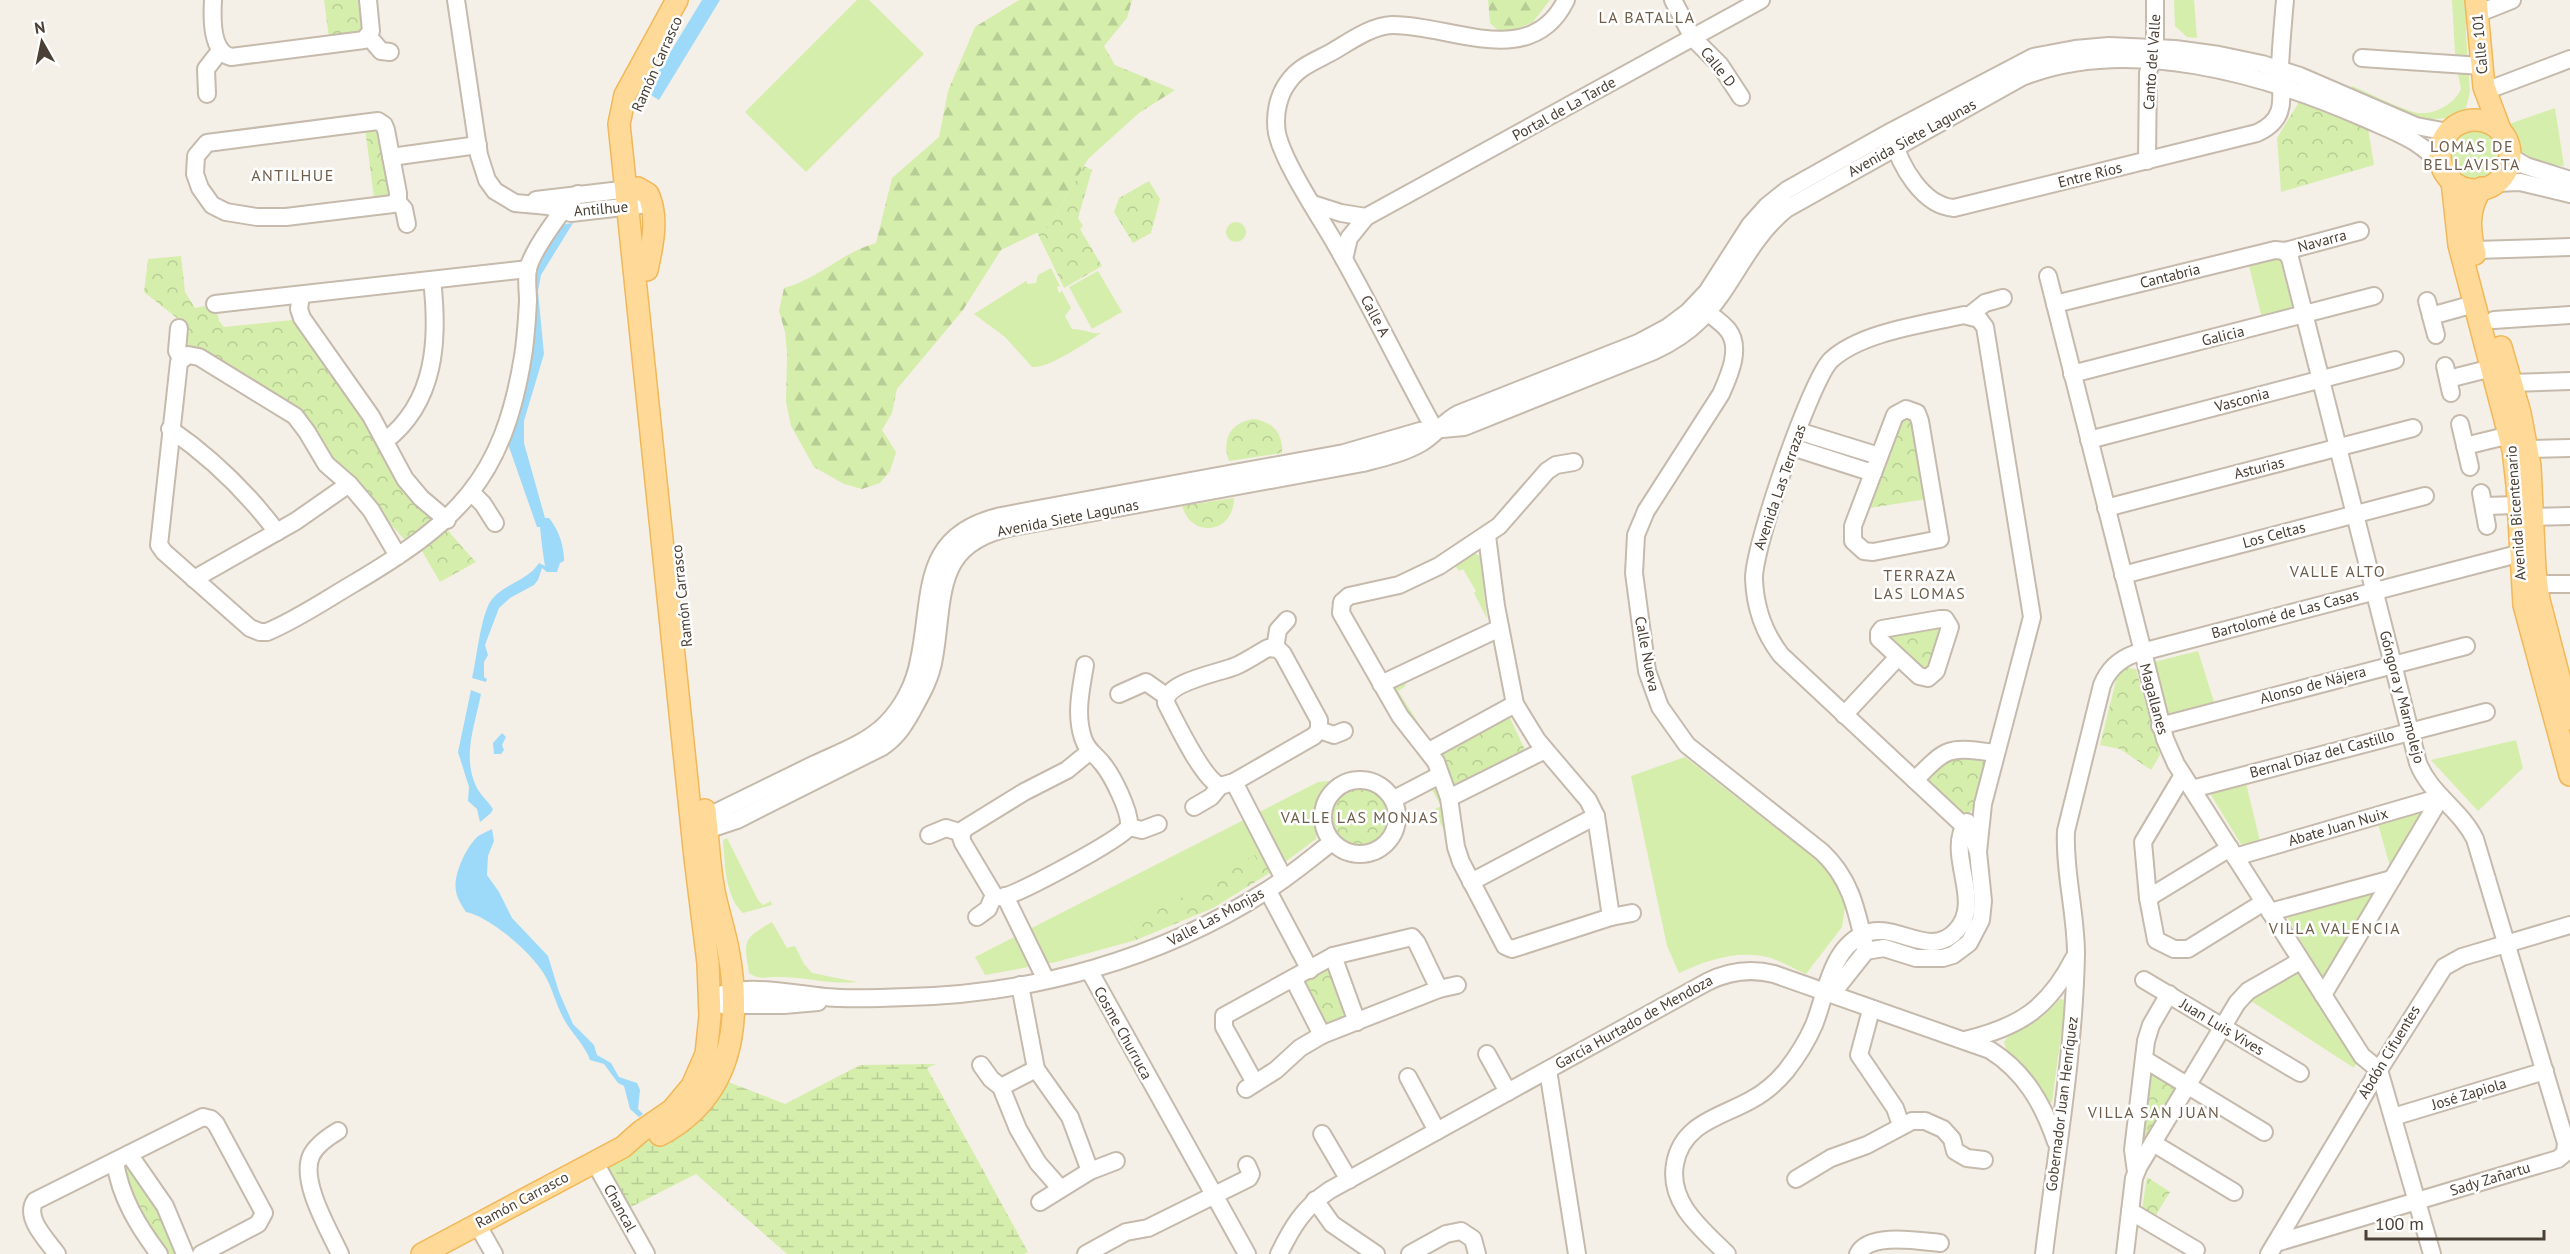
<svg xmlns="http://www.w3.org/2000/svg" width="2570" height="1254" viewBox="0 0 2570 1254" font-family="'PT Sans',sans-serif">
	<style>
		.grass { fill: #d5eeac }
		.forest { fill: url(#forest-firs) }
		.wetland { fill: url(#wetland-marsh) }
		.park { fill: url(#park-crowns) }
		.water { fill: #9ddaf9 }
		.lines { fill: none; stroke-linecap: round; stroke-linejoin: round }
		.minor-casing { stroke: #c5baac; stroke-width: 20 }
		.major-casing { stroke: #f1b859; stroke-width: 24 }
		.minor { stroke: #fff; stroke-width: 16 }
		.major { stroke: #ffd997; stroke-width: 21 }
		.labels { text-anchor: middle; stroke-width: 5; stroke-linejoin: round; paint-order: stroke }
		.street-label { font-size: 15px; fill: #4a4035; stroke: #fff }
		.neighbourhood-label { font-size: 16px; letter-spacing: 1.5px; fill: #6e5d4b; stroke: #fff }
	</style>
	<defs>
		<pattern id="forest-firs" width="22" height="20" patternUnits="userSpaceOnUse" patternTransform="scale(1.5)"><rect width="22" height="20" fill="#d5eeac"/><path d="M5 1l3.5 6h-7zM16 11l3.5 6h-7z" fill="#b8cd95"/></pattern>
		<pattern id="wetland-marsh" width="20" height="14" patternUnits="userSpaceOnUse" patternTransform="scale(1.5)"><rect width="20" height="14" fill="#d5eeac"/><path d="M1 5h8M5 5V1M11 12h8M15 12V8" fill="none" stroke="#b8cd95"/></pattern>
		<pattern id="park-crowns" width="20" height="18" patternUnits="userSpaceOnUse" patternTransform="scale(1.5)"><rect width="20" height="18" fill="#d5eeac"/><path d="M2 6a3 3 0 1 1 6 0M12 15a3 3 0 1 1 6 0" fill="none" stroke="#b8cd95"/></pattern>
	</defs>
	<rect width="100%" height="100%" fill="#f5f0e7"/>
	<g class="grass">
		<polygon points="857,0 869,0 924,54 806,172 745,112"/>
		<polygon points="2174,0 2194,0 2197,38 2187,37 2175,26"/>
		<path d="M2452 0H2466V34L2470 92 2466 108 2447 118 2422 120 2352 91V86C2369 93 2402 110 2418 113 2434 115 2455 104 2461 89L2458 73 2456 71Z"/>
		<polygon points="2555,108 2564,166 2528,163 2514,154 2506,131 2512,123"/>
		<circle cx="2474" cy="154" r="26"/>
		<circle cx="1236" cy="232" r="10"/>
		<polygon points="2280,258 2293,310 2262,318 2249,266"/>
		<path d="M1051 268 1060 286 1057 287 1059 293 1062 291 1071 308 1065 316 1072 329C1083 329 1090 334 1101 333 1086 343 1048 369 1032 367L1005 337 974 314 1026 281 1028 284 1036 283 1038 275Z"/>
		<polygon points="1098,271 1122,312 1092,329 1069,287"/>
		<polygon points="1471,552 1480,556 1487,619 1474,593 1476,591 1463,569 1459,571 1454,564"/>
		<polygon points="2198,651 2215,705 2164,718 2150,663"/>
		<polygon points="1403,680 1406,686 1398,691 1430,741 1428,741 1410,720 1392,685"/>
		<polygon points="2516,740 2523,768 2478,811 2431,760"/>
		<path d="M1685 757 1828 869 1846 901 1842 927 1806 974C1794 969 1780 960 1767 957 1736 950 1707 960 1679 973L1667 946 1631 776Z"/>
		<polygon points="2245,779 2260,841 2242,846 2208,790"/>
		<path d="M1329 781C1310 800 1320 817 1316 839L1276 869 1258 861 1203 883 1207 890 1192 898 1190 894 1129 925 1136 940 1056 962 985 975 975 957 1318 782Z"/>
		<polygon points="1434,783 1441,788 1447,835 1433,810 1441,806 1432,790 1423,794 1422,791"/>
		<polygon points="2432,803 2392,873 2377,821"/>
		<path d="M727 838 758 900 763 905 771 901 772 905 743 913C725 897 725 864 723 840Z"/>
		<polygon points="2384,887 2323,979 2287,917"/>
		<path d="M772 922 787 948 795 946 804 964 812 973 857 982C830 985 803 976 776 977 766 977 758 980 749 973 744 940 742 939 772 922Z"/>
		<polygon points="2293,971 2303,973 2358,1060 2354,1068 2248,999"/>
		<polygon points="2060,999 2066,1000 2067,1024 2061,1035 2052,1102 2050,1103 2032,1075 2007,1051 2004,1042 2010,1034 2042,1017"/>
	</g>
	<g class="forest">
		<path d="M1019 0H1132L1127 18 1104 46 1115 65 1175 90 1139 113 1088 159 1049 227 1001 250 963 310 897 389 892 413 882 430 896 452 890 471 880 483 862 489 844 484 814 467 791 426 786 402 787 353 785 332 779 311 784 288C821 278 840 253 876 243L892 178 939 137 948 91 975 27Z"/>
		<polygon points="1488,0 1550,0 1533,22 1503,35 1490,23"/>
	</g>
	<polygon class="wetland" points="936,1064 927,1068 1028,1252 1024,1254 787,1254 696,1174 625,1210 602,1169 654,1137 718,1078 785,1104 860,1065"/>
	<g class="park">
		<polygon points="324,0 360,0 364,34 329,38"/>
		<polygon points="2299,102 2306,102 2368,129 2374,165 2281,192 2277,138"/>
		<polygon points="381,126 390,196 374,198 365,128"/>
		<polygon points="1084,166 1092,170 1078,218 1083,226 1080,229 1102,266 1064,288 1037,232 1049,227"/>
		<polygon points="1149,181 1160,199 1151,233 1133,243 1114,212 1119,198"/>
		<path d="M181 256 185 292 195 308 205 306 218 315 219 321 224 327 292 320C357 398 406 488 476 562L440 582 422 551 405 540 333 461 303 413 227 365 182 349V322L144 292 148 259Z"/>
		<polygon points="1911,415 1927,499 1870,508 1898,420"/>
		<path d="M1254 419C1273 422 1283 433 1282 453L1229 461C1221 439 1231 422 1254 419Z"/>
		<path d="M1234 498C1234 533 1192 540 1182 506Z"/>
		<polygon points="1945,622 1928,675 1882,633"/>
		<polygon points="2127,668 2136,669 2160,755 2151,770 2120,749 2100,745 2117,676"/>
		<polygon points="1506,717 1510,718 1525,750 1462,785 1453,787 1439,752"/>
		<polygon points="1983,754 1987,761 1972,810 1968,814 1959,815 1923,776 1944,756"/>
		<circle cx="1360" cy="817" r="31"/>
		<polygon points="1255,855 1258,860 1268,855 1276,869 1213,908 1136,940 1129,925 1190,893 1192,897 1206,890 1203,883"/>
		<polygon points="1326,967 1330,968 1347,1018 1326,1027 1301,979"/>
		<polygon points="2147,1068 2179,1086 2142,1150 2139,1148"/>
		<polygon points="123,1164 128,1164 162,1211 178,1254 163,1254 133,1209"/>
		<polygon points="2147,1177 2170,1192 2156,1215 2142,1209"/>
	</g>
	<g class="water">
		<polygon points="702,0 720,0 659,100 646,92"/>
		<path d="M573 223 541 275 538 291 544 354 524 421V443L545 518H549C559 530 564 546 564 561L560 563 557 572H547L542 568 538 580 534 585 510 598 499 608 485 645 488 655 484 662V677L487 679 486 682 472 678C477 659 481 608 494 597 507 583 528 580 539 563L545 566C543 554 541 538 540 527H537L509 447 507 436 532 274 558 225Z"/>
		<path d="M471 690 481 694C475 725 462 756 476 786 480 795 488 801 493 809L491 813 480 822 477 809 468 801 469 787 458 752Z"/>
		<polygon points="502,733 506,737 502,745 504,750 501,754 494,754 493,743"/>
		<path d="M492 829 494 841 488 856 487 875 499 892 512 918 548 956 559 992 573 1024 594 1045 597 1055 611 1063 619 1077 637 1083 640 1090 638 1109 643 1114 639 1117 630 1109 624 1086 618 1083 604 1064 590 1060C584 1044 573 1035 565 1021 556 1006 553 989 544 974 531 952 490 917 466 912 462 906 457 898 456 891 453 875 465 850 476 838 480 834 487 832 492 829Z"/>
	</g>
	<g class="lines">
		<g class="minor-casing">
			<g id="minor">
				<path d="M213 0C212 17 211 52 231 57L364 40 371 31 368 0"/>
				<polyline points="456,0 479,155 487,180 495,191 515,203 548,206 571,213 640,205"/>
				<polyline points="1673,0 1693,38 1720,65 1741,97"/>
				<polyline points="2477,14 2512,0"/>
				<polyline points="369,37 381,51 390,52"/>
				<polyline points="2362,58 2482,66"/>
				<polyline points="2484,87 2496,87 2570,59"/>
				<polyline points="207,94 206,69 220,51"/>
				<polygon points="378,121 384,125 386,130 398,193 398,198 393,204 286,217 257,217 226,212 212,205 200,188 195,174 196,156 207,143"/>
				<path d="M1893 137C1899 165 1923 206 1954 208L2257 133C2290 118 2280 95 2280 67 2281 45 2283 22 2285 0"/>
				<polyline points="2509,156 2526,166 2570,180"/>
				<polyline points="391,157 478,145"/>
				<polyline points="2147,161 2148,73 2155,47 2155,0"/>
				<polyline points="2494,183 2520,182 2570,194"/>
				<polyline points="536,200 638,188"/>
				<polyline points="397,201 404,209 407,224"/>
				<polyline points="1313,204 1341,213 1366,217"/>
				<polyline points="2475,250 2570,247"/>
				<path d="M2285 251 2290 258 2418 763C2430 794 2461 810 2475 839L2566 1143 2565 1153"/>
				<polyline points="1344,259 1349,238 1366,217 1761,0"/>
				<polyline points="2048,276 2165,739 2176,764 2362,1056 2379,1070"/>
				<polyline points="301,295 299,309 302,318 371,416 405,479 421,498 447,520"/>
				<polyline points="2427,301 2436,335"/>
				<polyline points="215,304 528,269"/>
				<polyline points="2055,304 2275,250 2285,251 2360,231"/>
				<path d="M1699 305C1708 314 1721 321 1728 330 1742 348 1729 376 1721 394L1646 511 1636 535 1634 573 1647 671 1660 707 1687 745 1822 852C1852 880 1857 913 1866 951"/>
				<polyline points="1970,315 1985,303 2003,298"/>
				<polyline points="2431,316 2474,304"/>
				<polyline points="2494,320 2570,315"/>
				<polyline points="179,328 177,351 181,359"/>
				<polyline points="2445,366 2451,393"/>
				<polyline points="2072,374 2374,296"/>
				<polyline points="2448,379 2492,368"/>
				<polyline points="2511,383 2570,381"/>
				<polygon points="1906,409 1917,413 1920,421 1940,539 1873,552 1864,551 1853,541 1853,526 1895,415"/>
				<polyline points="2460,424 2470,467"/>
				<path d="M170 429C212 458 246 491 277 532"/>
				<path d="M1435 430C1401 369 1371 306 1336 245 1320 217 1283 162 1277 133 1274 115 1278 95 1289 81 1299 67 1315 61 1330 53 1348 43 1370 26 1392 25 1449 24 1531 72 1566 0"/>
				<polyline points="1798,431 1879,456"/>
				<polyline points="2089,440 2395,360"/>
				<path d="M385 441C436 402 439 339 432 280"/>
				<polyline points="2465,446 2510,435"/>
				<polyline points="1792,447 1873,473"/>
				<polyline points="2528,449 2570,448"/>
				<polyline points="1574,462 1556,465 1547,471 1499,526 1439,566 1399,585 1349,596 1342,602 1341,613 1400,716 1436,762 1449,798 1456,847 1461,862 1505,946 1512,949 1611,917 1632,913"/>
				<polyline points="472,493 483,504 495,523"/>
				<polyline points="2481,493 2487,526"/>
				<polyline points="2484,506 2518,505"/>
				<polyline points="2106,508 2413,428"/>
				<polyline points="2533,517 2570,516"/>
				<polyline points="1487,536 1496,606 1515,704 1537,740 1588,800 1596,816 1611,917"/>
				<path d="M398 556 371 510 349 484 326 464 307 432 295 416 199 357 188 355 179 362 159 545 164 552 250 628 260 632H267C296 620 324 601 351 585 456 523 503 481 523 356 526 338 527 319 528 301 528 291 526 279 528 269 532 251 564 206 578 194"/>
				<polyline points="2123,575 2425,496"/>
				<polyline points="194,579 296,521 349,484"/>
				<polyline points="2536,584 2570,584"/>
				<polygon points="1940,619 1945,619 1950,627 1936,671 1928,678 1919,676 1879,639 1879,633 1882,629"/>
				<path d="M1268 648 1278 649 1283 654 1319 720V730L1314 736 1234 782 1220 786C1202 778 1176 722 1166 703 1164 682 1219 673 1236 666 1247 661 1257 654 1268 648Z"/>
				<polyline points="1275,648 1278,630 1287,620"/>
				<path d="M1085 665C1081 689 1075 714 1083 738 1087 751 1095 754 1102 763 1112 775 1131 812 1129 827 1118 841 1022 892 1003 897 998 898 998 897 994 895L963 843 961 837 964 829 1024 792 1067 770 1089 752"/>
				<polyline points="1381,684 1500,628"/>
				<polyline points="1119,694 1146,682 1166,696"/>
				<polyline points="1844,715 1898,657"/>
				<polyline points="2160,726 2466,646"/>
				<polyline points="1319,730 1334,735 1344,731"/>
				<polyline points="1429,751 1515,704"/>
				<polyline points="2183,775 2143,842 2148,898 2156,940 2174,949 2188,949 2264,902"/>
				<circle cx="1360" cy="817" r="37"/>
				<path d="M1915 780C1948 746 1948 747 1995 753"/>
				<polyline points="1234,782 1284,879"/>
				<polyline points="2192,789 2486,712"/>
				<polyline points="1449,798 1545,750"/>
				<polyline points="1394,799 1440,775"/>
				<polyline points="1194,807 1211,797 1220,786"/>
				<path d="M706 814 717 812C750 796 782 780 815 764 839 753 867 743 886 724 903 707 915 683 919 660 933 596 918 535 1001 516L1344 453 1420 431 1464 427 1654 351C1671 343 1687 333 1700 320 1734 286 1746 242 1786 209L2022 77C2128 35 2264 74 2364 118 2393 131 2425 141 2443 169"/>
				<polyline points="1129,827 1142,830 1158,824"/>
				<path d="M707 830 737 820 882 747C896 738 903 727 911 713 921 695 931 678 934 658 945 595 933 543 1013 527L1363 463C1382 458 1404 453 1421 443 1435 435 1443 422 1458 414L1638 343 1668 327 1688 312 1707 292 1750 225 1767 206 1787 190 1892 131 2033 57 2075 49 2109 46 2175 49 2219 55 2262 64 2300 76 2416 126 2448 132"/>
				<polyline points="929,835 946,828 962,833"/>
				<polyline points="2235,857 2441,797"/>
				<polyline points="1471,882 1596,816"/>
				<polyline points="1268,891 1310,970"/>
				<polyline points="1005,896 1046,980"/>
				<polyline points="2148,898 2230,848"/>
				<polyline points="2270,912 2392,879"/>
				<polyline points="977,917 988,909 994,895"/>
				<polyline points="1333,956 1357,1022"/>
				<polyline points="1089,970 1247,1254"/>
				<polyline points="1294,980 1322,1035"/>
				<polyline points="2144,980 2300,1073"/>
				<polyline points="1020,985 1036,1069 1070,1117 1090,1171"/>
				<path d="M1825 994 1839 985 1866 951 1884 948 1916 958H1943L1953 955 1969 943 1981 920 1983 901 1978 852 1983 804 2032 617 1985 327 1979 319 1964 315C1925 324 1861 332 1831 360 1811 379 1753 548 1754 579 1755 607 1764 633 1781 655L1964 826 1973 838 1978 852"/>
				<polyline points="2323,995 2441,797"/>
				<path d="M710 1000C744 979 801 997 840 998 862 999 885 998 908 997 1033 994 1160 959 1266 891 1289 877 1310 859 1332 842"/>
				<polyline points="722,1005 784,1005 818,1002"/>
				<polyline points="1871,1010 1859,1055 1895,1108 1901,1125"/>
				<path d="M1965 1040C2019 1027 2048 1009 2074 958"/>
				<polyline points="1487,1054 1508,1092"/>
				<polyline points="2144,1059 2264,1132"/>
				<polyline points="981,1065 991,1079 1001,1087 1018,1129 1038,1163 1060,1188"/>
				<polyline points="1548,1070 1577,1254"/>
				<polyline points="2379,1070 2432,1254"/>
				<polyline points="1408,1077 1437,1131"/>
				<polyline points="1255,1083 1224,1027 1224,1016 1333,956 1412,937 1417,943 1439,989"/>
				<polyline points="1001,1087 1036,1069"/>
				<polyline points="1246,1089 1276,1070 1300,1048 1322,1035 1439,989 1457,985"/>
				<polyline points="2393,1117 2545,1071"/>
				<path d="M338 1131C328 1137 316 1145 311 1156 300 1182 329 1230 340 1254"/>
				<polyline points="1322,1134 1349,1180"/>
				<polyline points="2153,1143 2234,1192"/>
				<polyline points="129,1154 165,1206 185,1254"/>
				<path d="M115 1161C120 1197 138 1226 159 1254"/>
				<polyline points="594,1161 646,1254"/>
				<polyline points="2136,1172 2133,1150 2146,1041 2151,1025 2169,994"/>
				<polyline points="1796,1179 1831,1158 1867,1145 1912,1121 1925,1121 1943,1129 1952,1139 1955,1151 1967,1158 1984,1160"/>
				<polyline points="1315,1200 1332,1224 1376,1254"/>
				<polyline points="1040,1202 1090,1171 1116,1161"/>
				<polyline points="2130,1211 2196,1250"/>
				<polyline points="477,1224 494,1254"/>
				<polyline points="2276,1243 2558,1159 2565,1153"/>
				<path d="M57 1254C47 1240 24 1218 35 1201L203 1117 211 1119 216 1124 264 1213 258 1224 201 1254"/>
				<polyline points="1086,1254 1126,1232 1148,1228 1249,1178 1251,1174 1247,1165"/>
				<path d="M1279 1254C1292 1227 1304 1207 1330 1190L1707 982C1729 971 1750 968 1774 974L1990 1050C2025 1072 2043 1104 2056 1142"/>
				<polyline points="1410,1254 1446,1234 1461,1231 1473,1239 1477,1254"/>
				<path d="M1727 1254C1702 1229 1668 1203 1675 1164 1682 1123 1721 1117 1751 1100 1764 1093 1776 1083 1786 1071 1797 1057 1807 1041 1814 1025 1826 995 1830 951 1862 935 1893 918 1928 961 1956 931 1985 901 1944 854 1967 822"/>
				<path d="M1858 1254C1869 1232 1919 1241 1940 1243"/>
				<path d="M2044 1254C2056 1155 2074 1054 2076 954 2076 913 2064 872 2066 831L2102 685C2108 670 2118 660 2134 654L2533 550"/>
				<polyline points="2125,1254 2134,1178 2139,1166 2237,1003 2248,991 2300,961"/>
				<polyline points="2269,1254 2379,1070 2444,967 2462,957 2570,925"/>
			</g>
		</g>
		<g class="major-casing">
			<g id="major">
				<polyline points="2476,0 2484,87 2501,132"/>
				<circle cx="2475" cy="155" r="35"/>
				<polyline points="2452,181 2459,245 2513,450 2517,485 2524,605 2570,775"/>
				<path d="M638 188 648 194C659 217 652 247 647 270"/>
				<path d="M2475 254C2469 231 2467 208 2482 188"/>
				<polyline points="2501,347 2520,413 2530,466 2535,570 2539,600 2570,719"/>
				<path d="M660 1135C733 1096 742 1023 728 949 724 929 718 911 714 891 709 864 708 837 705 810"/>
				<polyline points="422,1254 623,1147 640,1132 672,1110 692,1086 706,1054 710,1016 708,963 695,858 619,124 625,95 677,0"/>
			</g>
		</g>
		<use href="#minor" class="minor"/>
		<use href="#major" class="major"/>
	</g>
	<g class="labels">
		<g class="street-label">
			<text transform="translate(2480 44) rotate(-95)" y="5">Calle 101</text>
			<text transform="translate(2152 62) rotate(-86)" y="5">Canto del Valle</text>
			<text transform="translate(657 64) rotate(-66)" y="5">Ramón Carrasco</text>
			<text transform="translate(1718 67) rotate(51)" y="5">Calle D</text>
			<text transform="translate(1564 109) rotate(-29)" y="5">Portal de La Tarde</text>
			<text transform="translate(1912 138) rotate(-29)" y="5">Avenida Siete Lagunas</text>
			<text transform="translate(2090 175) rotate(-14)" y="5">Entre Ríos</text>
			<text transform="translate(601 209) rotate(-5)" y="5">Antilhue</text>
			<text transform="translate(2322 241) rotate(-15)" y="5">Navarra</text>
			<text transform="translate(2170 276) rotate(-14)" y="5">Cantabria</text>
			<text transform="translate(1375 316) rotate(62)" y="5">Calle A</text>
			<text transform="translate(2223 336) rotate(-14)" y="5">Galicia</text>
			<text transform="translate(2242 400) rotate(-15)" y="5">Vasconia</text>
			<text transform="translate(2259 468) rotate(-14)" y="5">Asturias</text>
			<text transform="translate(1780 487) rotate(-71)" y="5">Avenida Las Terrazas</text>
			<text transform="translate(2516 513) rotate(-94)" y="5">Avenida Bicentenario</text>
			<text transform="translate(1068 518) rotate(-11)" y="5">Avenida Siete Lagunas</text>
			<text transform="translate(2274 535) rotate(-15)" y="5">Los Celtas</text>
			<text transform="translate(682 596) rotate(-96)" y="5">Ramón Carrasco</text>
			<text transform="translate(2285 614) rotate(-15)" y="5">Bartolomé de Las Casas</text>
			<text transform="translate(1647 654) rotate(79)" y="5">Calle Nueva</text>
			<text transform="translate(2313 685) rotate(-15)" y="5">Alonso de Nájera</text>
			<text transform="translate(2402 697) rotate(75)" y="5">Góngora y Marmolejo</text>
			<text transform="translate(2154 699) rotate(75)" y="5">Magallanes</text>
			<text transform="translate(2322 754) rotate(-15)" y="5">Bernal Díaz del Castillo</text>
			<text transform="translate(2338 827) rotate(-16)" y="5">Abate Juan Nuix</text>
			<text transform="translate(1216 917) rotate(-28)" y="5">Valle Las Monjas</text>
			<text transform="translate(1634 1022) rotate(-29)" y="5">García Hurtado de Mendoza</text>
			<text transform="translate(2222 1027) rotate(31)" y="5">Juan Luis Vives</text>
			<text transform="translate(1123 1033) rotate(61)" y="5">Cosme Churruca</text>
			<text transform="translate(2389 1052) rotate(-59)" y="5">Abdón Cifuentes</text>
			<text transform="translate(2469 1094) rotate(-17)" y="5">José Zapiola</text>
			<text transform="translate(2062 1104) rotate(-83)" y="5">Gobernador Juan Henríquez</text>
			<text transform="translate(2490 1179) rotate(-17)" y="5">Sady Zañartu</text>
			<text transform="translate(522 1200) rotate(-28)" y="5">Ramón Carrasco</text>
			<text transform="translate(620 1208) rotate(61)" y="5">Chancal</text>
		</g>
		<g class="neighbourhood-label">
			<text x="1647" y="23">LA BATALLA</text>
			<text x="2472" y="152">LOMAS DE<tspan x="2472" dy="18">BELLAVISTA</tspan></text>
			<text x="293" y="181">ANTILHUE</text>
			<text x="2338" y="577">VALLE ALTO</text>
			<text x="1920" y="581">TERRAZA<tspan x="1920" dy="18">LAS LOMAS</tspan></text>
			<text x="1360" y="823">VALLE LAS MONJAS</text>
			<text x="2335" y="934">VILLA VALENCIA</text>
			<text x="2154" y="1118">VILLA SAN JUAN</text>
		</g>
	</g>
	<g transform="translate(42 42) rotate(351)" stroke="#ffffff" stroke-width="4.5" paint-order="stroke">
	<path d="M0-4.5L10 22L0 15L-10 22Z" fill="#4a4035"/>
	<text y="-9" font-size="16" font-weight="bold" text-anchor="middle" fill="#4a4035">N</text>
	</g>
	<path d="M2366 1230v9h178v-9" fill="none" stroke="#4a4035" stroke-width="3"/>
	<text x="2375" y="1230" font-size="18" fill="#4a4035" stroke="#ffffff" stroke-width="4.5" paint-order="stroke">100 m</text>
</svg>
